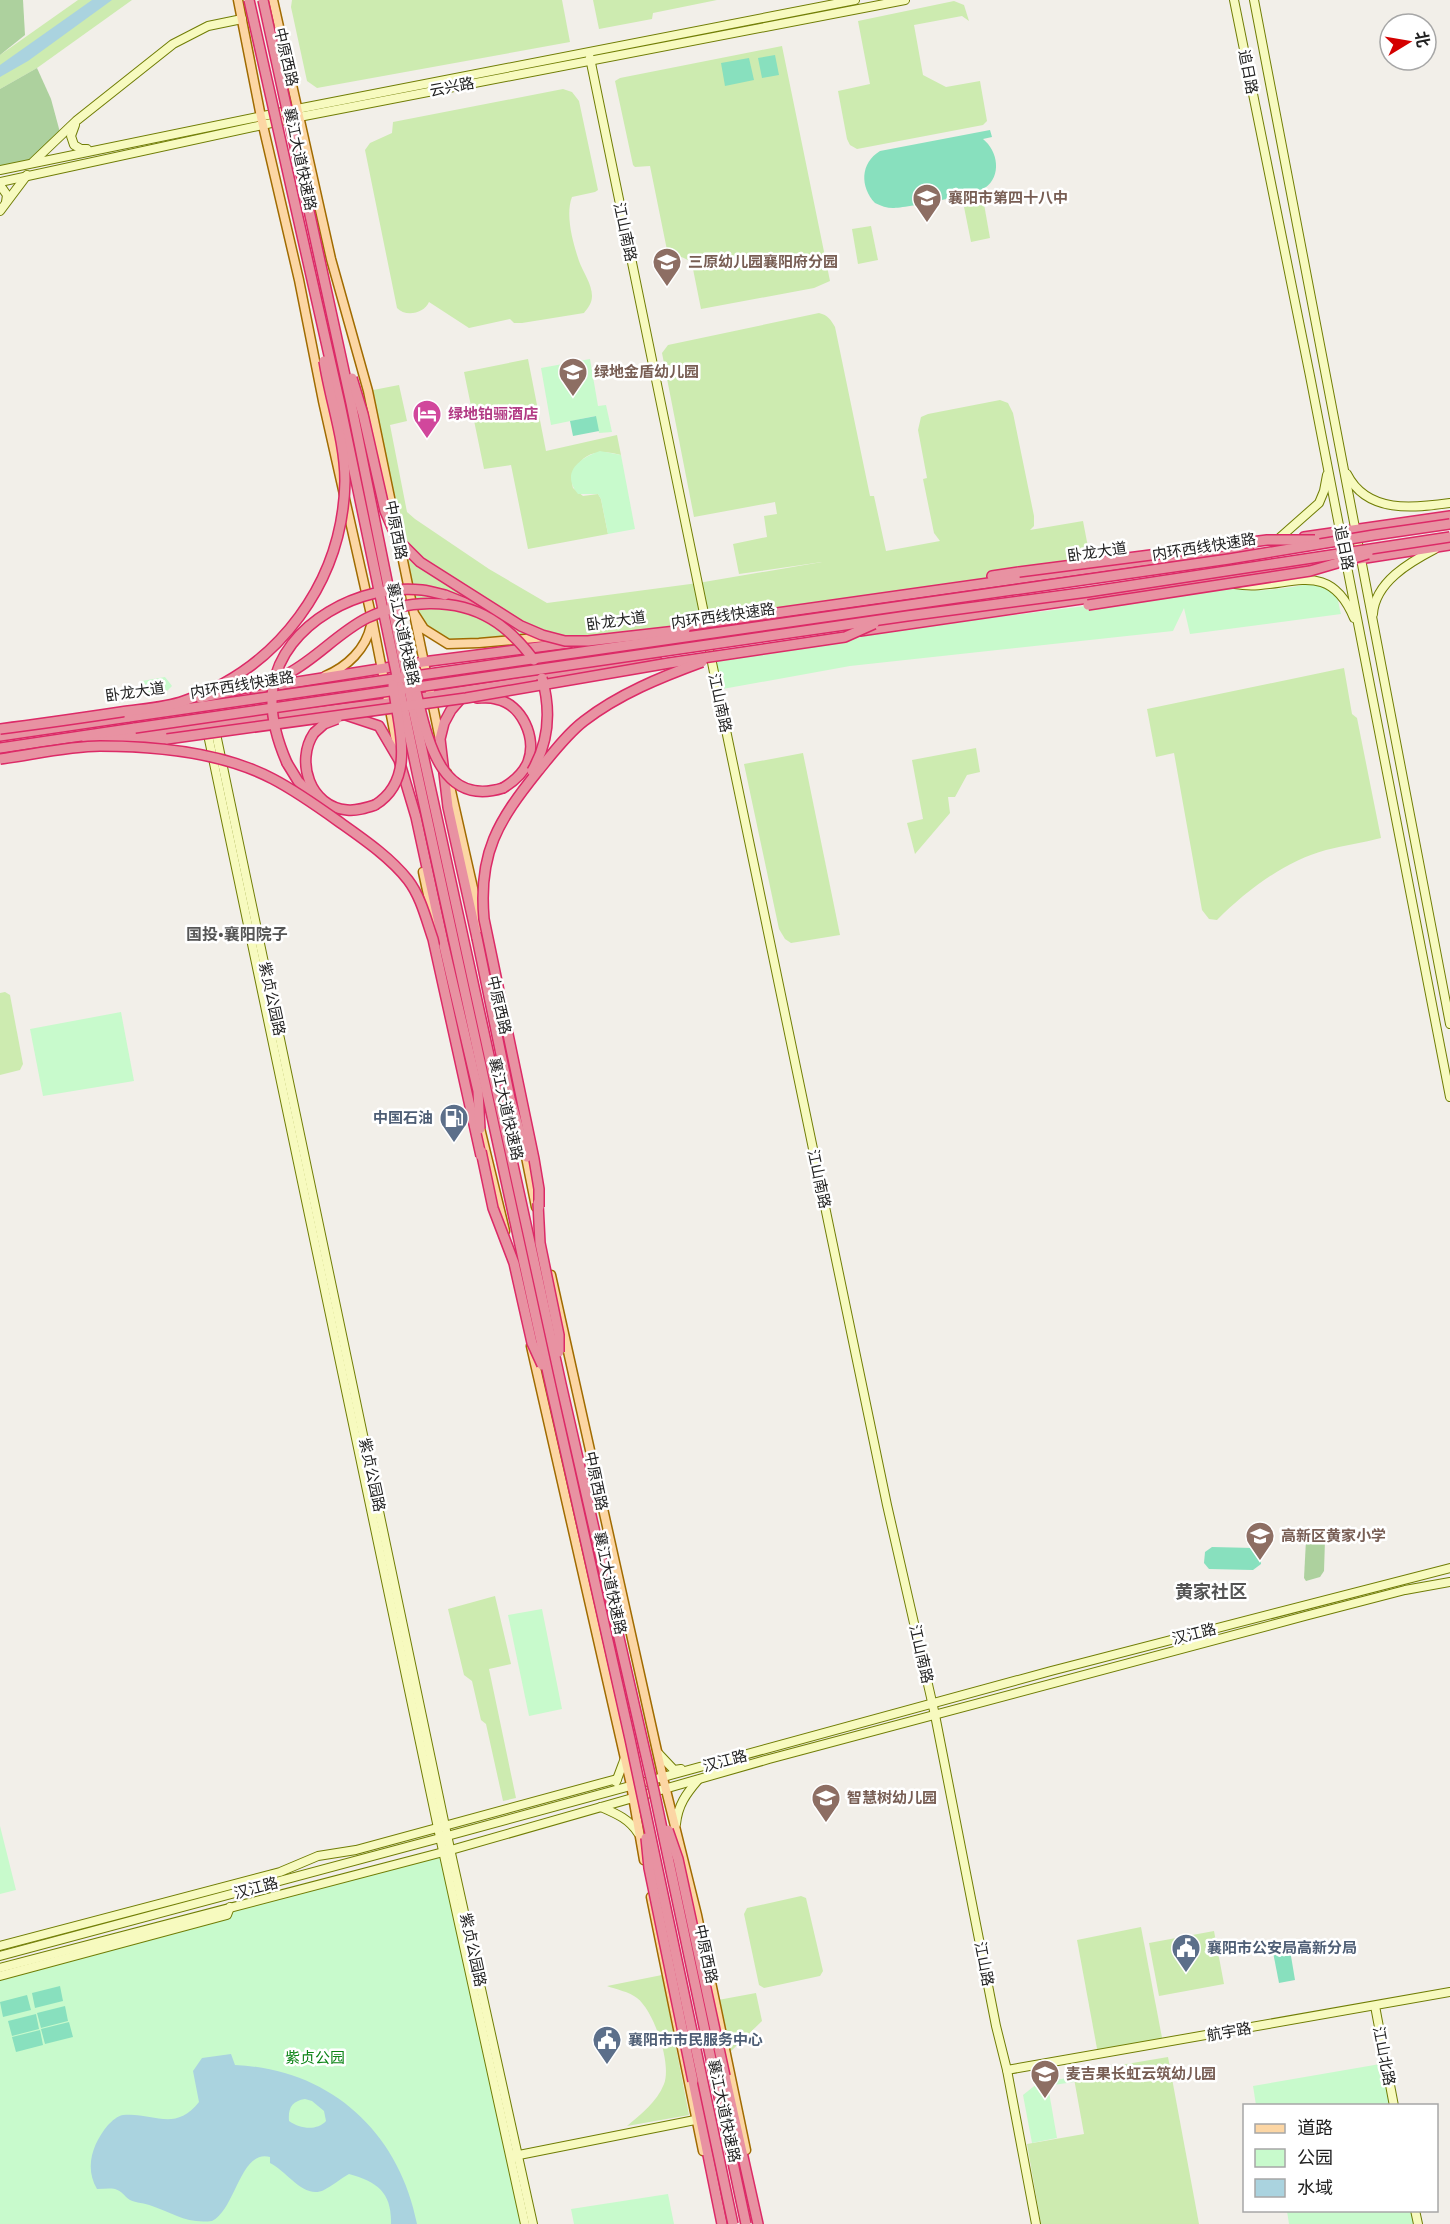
<svg xmlns="http://www.w3.org/2000/svg" width="1450" height="2224" viewBox="0 0 1450 2224" font-family="Rubik,'Noto Sans SC',sans-serif">
	<style>
		.grass { fill: #cdebb0 }
		.forest { fill: #add19e }
		.park { fill: #c8facc }
		.pitch { fill: #88e0be }
		.water { fill: #aad3df; fill-rule: evenodd }
		.lines { fill: none; stroke-linecap: round; stroke-linejoin: round }
		.secondary-casing { stroke: #707d05; stroke-width: 10 }
		.primary-casing { stroke: #a06b00; stroke-width: 11 }
		.highway-casing { stroke: #dc2a67; stroke-width: 12 }
		.secondary { stroke: #f7fabf; stroke-width: 8 }
		.primary { stroke: #fcd6a4; stroke-width: 8 }
		.highway { stroke: #e892a2; stroke-width: 9 }
		.highway-bridge-casing { stroke: #dc2a67; stroke-width: 12; stroke-linecap: butt }
		.highway-bridge { stroke: #e892a2; stroke-width: 9 }
		.labels { text-anchor: middle; stroke-width: 5; stroke-linejoin: round; paint-order: stroke }
		.street-label { font-size: 15px; fill: #222; stroke: #fff }
		.education-label { font-size: 15px; font-weight: bold; fill: #785e54; stroke: #fff; text-anchor: start }
		.hotel-label { font-size: 15px; font-weight: bold; fill: #b23c85; stroke: #fff; text-anchor: start }
		.service-label { font-size: 15px; font-weight: bold; fill: #4e5e75; stroke: #fff; text-anchor: start }
		.park-label { font-size: 15px; fill: #0c8416; stroke: #fff }
		.neighbourhood-label { font-size: 16px; font-weight: bold; fill: #555; stroke: #fff }
		.quarter-label { font-size: 18px; font-weight: bold; fill: #555; stroke: #fff }
	</style>
	<rect width="100%" height="100%" fill="#f2efe9"/>
	<g class="grass">
		<polygon points="78,0 132,0 37,68 0,89 0,55"/>
		<polygon points="292,0 562,0 570,42 317,88 307,81 291,7"/>
		<polygon points="593,0 717,0 653,13 652,19 599,29"/>
		<polygon points="954,1 964,5 969,21 962,16 914,25 923,75 946,87 980,81 987,121 983,125 857,149 850,145 847,139 838,91 870,84 858,21"/>
		<path d="M782 46 830 281 814 288 701 309 692 264C686 255 673 258 667 250L650 166 635 167 633 165 615 81 620 78Z"/>
		<path d="M563 89 572 92 579 101 598 190 595 192 572 197C565 215 573 243 579 261 583 272 592 284 592 296 592 303 588 308 584 313L522 323H514L510 319 469 328 429 302C424 314 405 317 397 308L365 150 370 143 392 133 393 122Z"/>
		<polygon points="984,204 990,238 971,242 964,207"/>
		<polygon points="871,226 878,260 858,264 852,229"/>
		<path d="M819 313C828 315 831 320 835 327L870 496H874L886 551 940 541 934 533 923 479 927 478 918 430 921 417 928 414 1000 400 1008 403 1013 413 1034 516V526L1030 530 1083 521 1092 568 584 641 540 637 448 644 431 634 413 613 368 391 399 385 407 421 390 425 407 512 415 519 489 569 547 603 698 583 822 562 739 574 733 544 767 537 764 516 777 514 775 502 694 517 662 353 668 345Z"/>
		<path d="M528 359 546 451 617 435 621 455C604 450 583 450 576 470 573 477 571 481 573 488L583 496 598 494 601 499 608 534 528 549 511 465 484 469 464 372Z"/>
		<path d="M1344 668 1352 714 1357 718 1381 838C1363 843 1345 845 1326 850 1285 861 1247 890 1217 920L1209 919 1202 910 1174 753 1156 757 1147 709Z"/>
		<polygon points="976,748 980,772 967,775 955,797 948,797 950,813 915,854 907,823 923,819 912,760"/>
		<polygon points="803,753 840,935 791,943 785,939 779,929 744,764"/>
		<polygon points="5,992 10,995 23,1064 20,1070 0,1075 0,993"/>
		<polygon points="495,1596 511,1664 489,1669 516,1798 503,1801 486,1724 481,1720 472,1681 464,1675 448,1609"/>
		<polygon points="801,1896 806,1898 823,1971 820,1976 764,1988 759,1985 744,1914 747,1908"/>
		<polygon points="1141,1927 1163,2043 1098,2054 1077,1940"/>
		<polygon points="1214,1931 1224,1984 1159,1996 1149,1943"/>
		<path d="M662 1975 689 2115 627 2126C641 2114 657 2102 664 2084 672 2064 654 2011 637 1998 630 1992 615 1989 607 1986Z"/>
		<polygon points="756,1993 762,2021 730,2052 718,2000"/>
		<polygon points="1168,2057 1199,2224 1041,2224 1027,2144 1084,2134 1073,2073"/>
	</g>
	<g class="forest">
		<polygon points="0,0 23,0 25,35 0,55"/>
		<polygon points="37,68 51,99 61,136 32,163 0,170 0,89"/>
		<polygon points="1311,1537 1319,1537 1325,1539 1324,1571 1320,1577 1306,1581 1304,1578 1306,1540"/>
	</g>
	<g class="park">
		<polygon points="590,359 598,406 606,405 612,432 599,433 595,416 551,425 541,368"/>
		<path d="M600 451 621 455 635 529 608 534 601 499 598 494H578C560 472 580 458 600 451Z"/>
		<path d="M1311 584C1339 587 1335 588 1341 614L1190 634 1184 608 1173 631 850 666 717 690 710 653 1229 588C1257 594 1283 588 1311 584Z"/>
		<polygon points="165,677 172,686 166,692 143,696 139,691 139,685 142,681"/>
		<polygon points="121,1012 134,1081 43,1096 30,1029"/>
		<polygon points="542,1609 562,1709 529,1716 508,1615"/>
		<polygon points="0,1826 16,1890 0,1894"/>
		<polygon points="444,1852 522,2224 0,2224 0,1968"/>
		<polygon points="1386,2063 1394,2105 1256,2105 1253,2086"/>
		<polygon points="1073,2077 1074,2082 1053,2085 1049,2092 1057,2138 1032,2143 1023,2095 1038,2083"/>
		<polygon points="668,2194 674,2224 574,2224 571,2209"/>
		<polygon points="1287,2211 1415,2211 1418,2224 1289,2224"/>
	</g>
	<g class="pitch">
		<polygon points="775,55 779,75 762,78 758,58"/>
		<polygon points="749,58 754,80 725,86 721,63"/>
		<path d="M990 130 992 137 983 139C998 151 1002 176 985 188 976 194 906 208 893 208 887 208 881 206 875 203 860 187 860 163 880 151Z"/>
		<polygon points="596,416 599,431 573,436 570,421"/>
		<polygon points="1212,1547 1254,1548 1261,1553 1261,1564 1253,1570 1209,1569 1204,1563 1205,1552"/>
		<polygon points="1289,1944 1295,1980 1279,1983 1272,1947"/>
		<polygon points="60,1986 63,2001 35,2008 32,1993"/>
		<polygon points="27,1995 31,2010 3,2017 0,2002"/>
		<polygon points="65,2006 68,2021 41,2028 37,2013"/>
		<polygon points="36,2014 39,2029 12,2036 8,2021"/>
		<polygon points="69,2022 73,2037 45,2044 41,2029"/>
		<polygon points="40,2030 43,2045 16,2052 12,2037"/>
	</g>
	<g class="water">
		<polygon points="92,0 112,0 28,61 0,77 0,65"/>
		<path d="M231 2054 235 2065C330 2069 399 2132 417 2224H391C392 2193 378 2182 349 2174 340 2179 332 2186 324 2190 304 2200 287 2171 270 2163V2157C240 2149 236 2209 212 2221 186 2224 173 2213 152 2206 145 2203 136 2203 130 2200 124 2196 122 2191 115 2189 109 2188 103 2189 97 2189 84 2167 93 2143 108 2125 112 2121 117 2116 123 2115 154 2112 174 2133 199 2102L193 2071 202 2058ZM305 2099 312 2101 324 2111 326 2121C317 2131 300 2129 289 2121 288 2108 292 2101 305 2099Z"/>
	</g>
	<g class="lines">
		<g class="secondary-casing">
			<g id="secondary">
				<polyline points="1234,0 1310,376 1450,1097"/>
				<polyline points="1254,0 1450,1024"/>
				<polyline points="590,58 706,623"/>
				<polyline points="75,125 71,136 74,145 81,149 87,149"/>
				<polyline points="33,162 76,121 173,44 208,26 242,19"/>
				<polyline points="0,170 297,109 855,0"/>
				<polyline points="0,182 299,117 905,0"/>
				<polyline points="0,185 7,195 6,202"/>
				<polyline points="0,211 27,175"/>
				<path d="M1347 474C1367 514 1414 508 1450 503"/>
				<polyline points="1276,541 1319,503 1324,491 1327,475"/>
				<path d="M1235 584C1284 593 1327 553 1354 618"/>
				<path d="M1373 614C1375 582 1410 562 1435 549"/>
				<polyline points="710,653 887,1505 935,1715 996,2026 1007,2070 1036,2224"/>
				<polyline points="215,729 445,1826 533,2224"/>
				<polyline points="207,730 438,1828 525,2224"/>
				<polyline points="658,1753 674,1770 681,1769"/>
				<polyline points="616,1782 625,1758"/>
				<path d="M601 1807C617 1814 629 1819 638 1833"/>
				<path d="M676 1824C678 1805 686 1794 698 1780"/>
				<polyline points="0,1946 280,1872 318,1856 356,1850 617,1779"/>
				<polyline points="0,1956 440,1838 1051,1671 1450,1568"/>
				<polyline points="0,1968 451,1850 769,1759 1305,1616 1405,1590 1450,1582"/>
				<polyline points="0,1976 227,1915 230,1907"/>
				<polyline points="1375,2006 1394,2106"/>
				<polyline points="1007,2070 1450,1992"/>
				<polyline points="514,2156 695,2120"/>
				<polyline points="1415,2210 1418,2224"/>
			</g>
		</g>
		<g class="primary-casing">
			<g id="primary">
				<polyline points="238,0 261,117 299,280 323,401 372,619 399,756"/>
				<polyline points="273,0 331,259 368,391 440,740"/>
				<polyline points="415,615 424,629 448,644 479,643 546,637"/>
				<path d="M325 676C347 667 366 649 371 625"/>
				<polyline points="447,773 482,928"/>
				<polyline points="423,872 442,959"/>
				<polyline points="516,1087 517,1116"/>
				<polyline points="479,1124 505,1231"/>
				<polyline points="525,1152 536,1207"/>
				<polyline points="551,1275 663,1778 697,1915 746,2150"/>
				<polyline points="531,1346 631,1785 644,1860"/>
				<polyline points="651,1897 703,2151"/>
			</g>
		</g>
		<g class="highway-casing">
			<g id="highway">
				<polyline points="1304,537 1450,516"/>
				<polyline points="1359,559 1450,545"/>
				<polyline points="992,576 1019,572"/>
				<polyline points="445,595 505,619"/>
				<polyline points="677,627 1249,546"/>
				<polyline points="860,631 1325,564"/>
				<polyline points="253,689 423,662 569,643"/>
				<polyline points="463,696 451,710 444,723 440,739 448,807 477,938"/>
				<path d="M477 698C483 698 490 697 496 699 522 704 537 738 528 762 523 774 513 782 503 788"/>
				<polyline points="346,715 379,726 399,760 416,817 444,946"/>
				<path d="M314 733C295 761 310 807 347 810 357 811 366 808 375 805"/>
				<polyline points="0,736 129,717"/>
				<polyline points="86,743 134,735 388,703 657,661"/>
				<polyline points="124,743 167,739"/>
				<polyline points="0,748 135,728"/>
				<polyline points="287,763 298,781 319,803"/>
				<polyline points="725,2076 758,2224"/>
				<polyline points="693,2081 722,2224"/>
			</g>
		</g>
		<use href="#secondary" class="secondary"/>
		<use href="#primary" class="primary"/>
		<use href="#highway" class="highway"/>
		<g class="highway-bridge-casing">
			<g id="highway-bridge">
				<polyline points="249,0 340,404 417,772 549,1378 630,1739 733,2224"/>
				<polyline points="263,0 351,403 412,704 561,1384 654,1791 746,2224"/>
				<polyline points="352,378 363,414 385,511 397,539 420,562 521,626 542,635 565,641 588,641 685,630"/>
				<polyline points="1019,572 1267,540 1315,540"/>
				<polyline points="1088,605 1310,571 1368,554"/>
				<path d="M414 684C426 729 436 809 503 788"/>
				<path d="M200 698C230 691 261 687 289 673 317 658 339 632 367 618 404 600 455 597 491 619 508 629 522 644 534 660"/>
				<polyline points="129,717 1229,559 1374,535 1450,524"/>
				<polyline points="135,728 907,616 1088,592 1450,537"/>
				<path d="M0 729C40 724 81 718 121 712 141 709 165 708 184 701 279 668 343 582 345 481 345 441 330 400 324 361"/>
				<polyline points="314,733 324,724 337,719"/>
				<polyline points="167,739 466,698 669,663 845,637 874,624"/>
				<path d="M0 759C30 755 70 746 100 746 157 746 222 752 273 779 296 791 317 806 338 821 362 838 390 857 408 880 421 897 426 919 433 939L481 1156"/>
				<path d="M287 763C277 740 269 713 273 687 283 623 362 583 422 590 430 591 437 593 445 595"/>
				<path d="M532 771C549 742 551 710 542 678"/>
				<path d="M375 805C417 779 398 727 393 685"/>
				<polyline points="477,938 510,1098 527,1157"/>
				<polyline points="444,946 478,1091 480,1129"/>
				<polyline points="481,1151 493,1208 514,1263 532,1343 542,1365"/>
				<polyline points="538,1203 540,1243 559,1335 559,1352"/>
				<path d="M539 1207V1189L534 1159 484 919C478 853 498 821 538 771 552 754 567 734 584 721 619 694 661 677 702 662"/>
				<polyline points="668,1830 678,1859 725,2076"/>
				<polyline points="646,1838 649,1868 693,2081"/>
			</g>
		</g>
		<use href="#highway-bridge" class="highway-bridge"/>
	</g>
	<defs>
		<g id="school-pin" transform="scale(1.5)"><path d="M0 17L-7.5 6A9.5 9.5 0 1 1 7.5 6Z" fill="#8d6e63" stroke="#fff"/><path d="M0-5L7-2L0 1L-7-2ZM-4 1L0 2.5L4 1V4Q0 6-4 4Z" fill="#fff"/></g>
		<g id="hotel-pin" transform="scale(1.5)"><path d="M0 17L-7.5 6A9.5 9.5 0 1 1 7.5 6Z" fill="#d1479c" stroke="#fff"/><path d="M-6-4.5h1.5V1H6V5H4.5V3h-9V5H-6ZM-4 0a1.8 1.8 0 1 1 3.6 0ZM.5 0V-2.5h3Q6-2.5 6 0Z" fill="#fff"/></g>
		<g id="fuel-pin" transform="scale(1.5)"><path d="M0 17L-7.5 6A9.5 9.5 0 1 1 7.5 6Z" fill="#5c6f8a" stroke="#fff"/><path d="M-5.5-6h7V0h2V4h1.3V-2.5L3-4.5l.8-.8L6-3V5H2.5V1h-1V6h-7ZM-4.2-4.7v3.2H.2V-4.7Z" fill="#fff"/></g>
		<g id="civic-pin" transform="scale(1.5)"><path d="M0 17L-7.5 6A9.5 9.5 0 1 1 7.5 6Z" fill="#5c6f8a" stroke="#fff"/><path d="M-.6-6.5H3V-4.5H.6V-3L4-1V1h2V6H-6V1h2V-1L-.6-3ZM-1.2 2.5V6h2.4V2.5Z" fill="#fff"/></g>
	</defs>
	<g fill-rule="evenodd">
		<use href="#school-pin" x="927" y="198"/>
		<use href="#school-pin" x="667" y="262"/>
		<use href="#school-pin" x="573" y="372"/>
		<use href="#hotel-pin" x="427" y="414"/>
		<use href="#fuel-pin" x="454" y="1118"/>
		<use href="#school-pin" x="1260" y="1536"/>
		<use href="#school-pin" x="826" y="1798"/>
		<use href="#civic-pin" x="1186" y="1948"/>
		<use href="#civic-pin" x="607" y="2040"/>
		<use href="#school-pin" x="1045" y="2074"/>
	</g>
	<g class="labels">
		<g class="street-label">
			<text transform="translate(286 57) rotate(77)" y="5">中原西路</text>
			<text transform="translate(1248 72) rotate(79)" y="5">追日路</text>
			<text transform="translate(452 87) rotate(-11)" y="5">云兴路</text>
			<text transform="translate(300 159) rotate(78)" y="5">襄江大道快速路</text>
			<text transform="translate(625 232) rotate(78)" y="5">江山南路</text>
			<text transform="translate(396 530) rotate(79)" y="5">中原西路</text>
			<text transform="translate(1204 547) rotate(-9)" y="5">内环西线快速路</text>
			<text transform="translate(1344 548) rotate(79)" y="5">追日路</text>
			<text transform="translate(1097 552) rotate(-8)" y="5">卧龙大道</text>
			<text transform="translate(723 616) rotate(-8)" y="5">内环西线快速路</text>
			<text transform="translate(616 621) rotate(-8)" y="5">卧龙大道</text>
			<text transform="translate(403 634) rotate(78)" y="5">襄江大道快速路</text>
			<text transform="translate(242 685) rotate(-9)" y="5">内环西线快速路</text>
			<text transform="translate(135 692) rotate(-8)" y="5">卧龙大道</text>
			<text transform="translate(720 703) rotate(78)" y="5">江山南路</text>
			<text transform="translate(272 999) rotate(78)" y="5">紫贞公园路</text>
			<text transform="translate(499 1005) rotate(77)" y="5">中原西路</text>
			<text transform="translate(506 1109) rotate(77)" y="5">襄江大道快速路</text>
			<text transform="translate(819 1179) rotate(78)" y="5">江山南路</text>
			<text transform="translate(372 1475) rotate(78)" y="5">紫贞公园路</text>
			<text transform="translate(596 1481) rotate(78)" y="5">中原西路</text>
			<text transform="translate(610 1583) rotate(78)" y="5">襄江大道快速路</text>
			<text transform="translate(1194 1634) rotate(-14)" y="5">汉江路</text>
			<text transform="translate(921 1654) rotate(77)" y="5">江山南路</text>
			<text transform="translate(725 1761) rotate(-15)" y="5">汉江路</text>
			<text transform="translate(256 1888) rotate(-15)" y="5">汉江路</text>
			<text transform="translate(473 1950) rotate(78)" y="5">紫贞公园路</text>
			<text transform="translate(706 1954) rotate(78)" y="5">中原西路</text>
			<text transform="translate(984 1964) rotate(79)" y="5">江山路</text>
			<text transform="translate(1229 2032) rotate(-10)" y="5">航宇路</text>
			<text transform="translate(1384 2056) rotate(79)" y="5">江山北路</text>
			<text transform="translate(724 2111) rotate(78)" y="5">襄江大道快速路</text>
		</g>
		<g class="education-label">
			<text x="948" y="203">襄阳市第四十八中</text>
			<text x="688" y="267">三原幼儿园襄阳府分园</text>
			<text x="594" y="377">绿地金盾幼儿园</text>
			<text x="1281" y="1541">高新区黄家小学</text>
			<text x="847" y="1803">智慧树幼儿园</text>
			<text x="1066" y="2079">麦吉果长虹云筑幼儿园</text>
		</g>
		<g class="hotel-label">
			<text x="448" y="419">绿地铂骊酒店</text>
		</g>
		<g class="service-label">
			<text x="433" y="1123" text-anchor="end">中国石油</text>
			<text x="1207" y="1953">襄阳市公安局高新分局</text>
			<text x="628" y="2045">襄阳市市民服务中心</text>
		</g>
		<g class="park-label">
			<text x="315" y="2063">紫贞公园</text>
		</g>
		<g class="neighbourhood-label">
			<text x="237" y="940">国投·襄阳院子</text>
		</g>
		<g class="quarter-label">
			<text x="1211" y="1598">黄家社区</text>
		</g>
	</g>
	<rect x="1243" y="2104" width="195" height="108" fill="#ffffff" stroke="#a7a7a7" stroke-width="1.5"/>
	<rect x="1255" y="2124" width="30" height="9" fill="#fcd6a4" stroke="#a7a7a7" stroke-width="1.5"/>
	<text x="1297" y="2134" font-size="18" fill="#222222">道路</text>
	<rect x="1255" y="2149" width="30" height="18" fill="#c8facc" stroke="#a7a7a7" stroke-width="1.5"/>
	<text x="1297" y="2164" font-size="18" fill="#222222">公园</text>
	<rect x="1255" y="2179" width="30" height="18" fill="#aad3df" stroke="#a7a7a7" stroke-width="1.5"/>
	<text x="1297" y="2194" font-size="18" fill="#222222">水域</text>
	<g transform="translate(1408 42) rotate(79)"><circle r="28" fill="#ffffff" stroke="#a7a7a7" stroke-width="1.5"/>
	<path d="M0-4.5L10 22L0 15L-10 22Z" fill="#d40000"/>
	<text y="-9" font-size="16" font-weight="bold" text-anchor="middle" fill="#222222">北</text>
	</g>
</svg>
